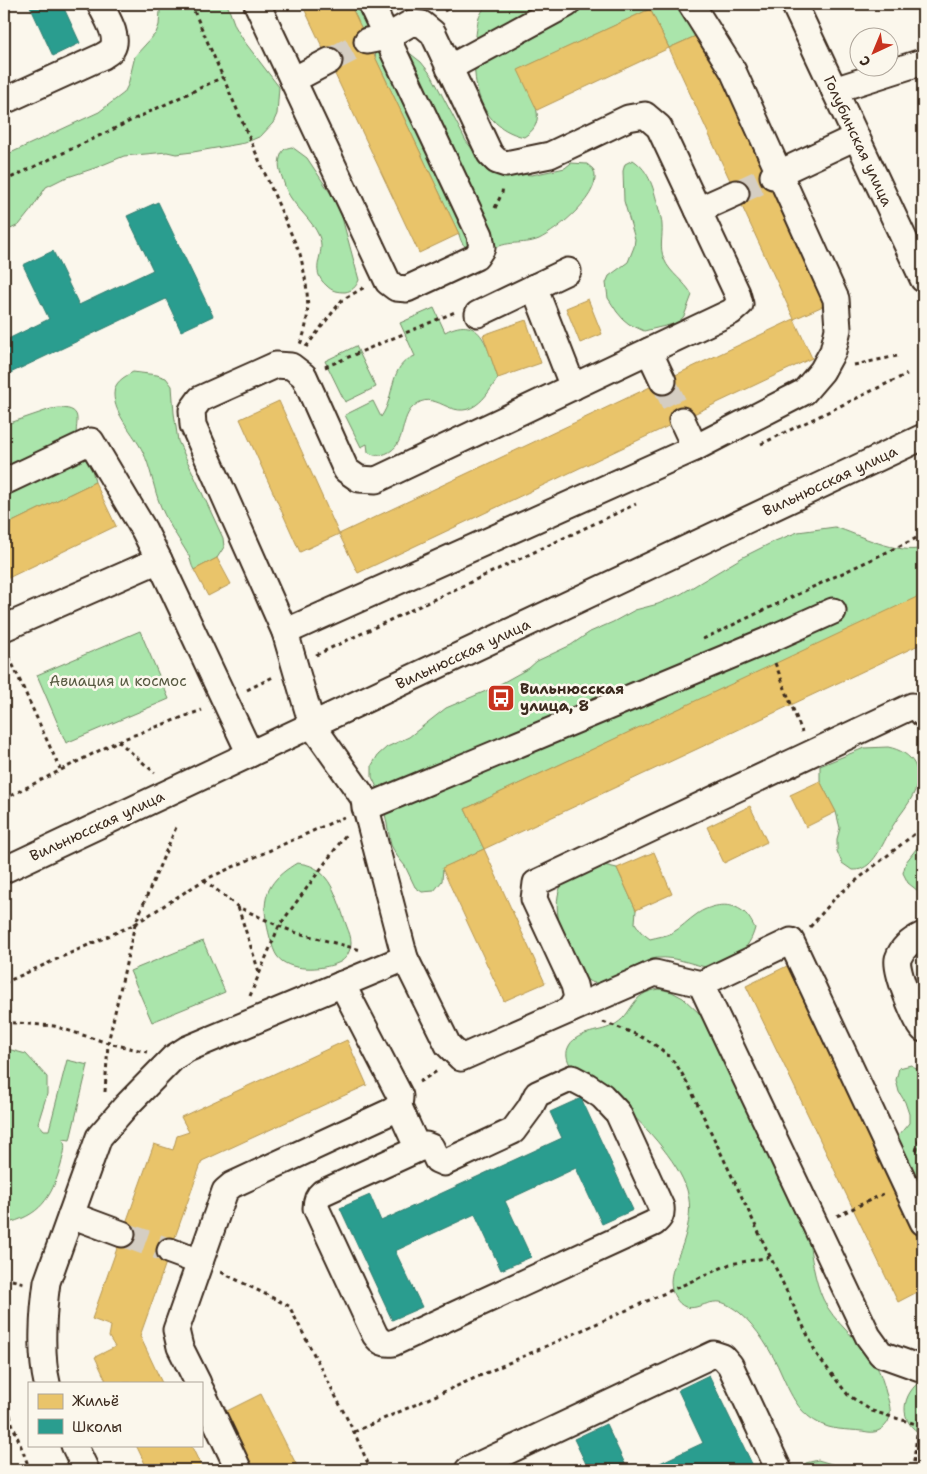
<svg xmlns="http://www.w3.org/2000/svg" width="927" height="1474" viewBox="0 0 927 1474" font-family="'Shantell Sans',sans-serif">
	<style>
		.green { fill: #aae5ab; stroke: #728864 }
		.homes { fill: #e9c46a; stroke: #b59653 }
		.schools { fill: #2a9d8f; stroke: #2f7a6d }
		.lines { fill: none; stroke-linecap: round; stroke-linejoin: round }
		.minor-tunnel { stroke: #d5cec3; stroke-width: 25; stroke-dasharray: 25 12; stroke-linecap: butt }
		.minor-casing { stroke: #3b2a1e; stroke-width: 29 }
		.path { stroke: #3b2a1e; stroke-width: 3; stroke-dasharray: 4 4; stroke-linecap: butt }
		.minor { stroke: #fbf7ec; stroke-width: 25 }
		.labels { text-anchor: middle; stroke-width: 5; stroke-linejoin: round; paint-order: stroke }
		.street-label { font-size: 15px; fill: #3b2a1e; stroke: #fbf7ec }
		.park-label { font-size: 15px; fill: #575941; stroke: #fbf7ec }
		.poi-label { font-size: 15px; font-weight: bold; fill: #3b2a1e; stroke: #fbf7ec; text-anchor: start }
	</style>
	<rect width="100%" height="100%" fill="#fbf7ec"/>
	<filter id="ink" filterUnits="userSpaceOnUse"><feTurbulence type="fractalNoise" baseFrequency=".02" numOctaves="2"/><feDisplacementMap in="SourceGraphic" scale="10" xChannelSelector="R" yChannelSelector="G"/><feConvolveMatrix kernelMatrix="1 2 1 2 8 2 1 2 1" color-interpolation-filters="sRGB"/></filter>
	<g filter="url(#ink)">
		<g class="green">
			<polygon points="157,4 227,4 235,26 244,41 279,87 277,114 273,123 261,136 245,143 193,152 176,154 167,152 124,156 95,168 62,179 46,187 31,210 19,225 4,232 4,156 99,112 124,93 128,85 135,56 156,33 159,25 160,11"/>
			<polygon points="350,4 395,4 388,18 367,41"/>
			<path d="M485 4H684L707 31 669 48 650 9 519 70C527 93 553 119 524 137 469 124 471 66 478 21 479 15 484 10 485 4Z"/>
			<path d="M383 49 407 51 421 62 432 76 466 141 477 155 496 172 532 175 565 168 571 163 587 164C589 166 591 167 593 169 606 192 556 231 539 239 522 246 507 239 490 251 474 249 463 253 459 234L375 57 376 53Z"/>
			<path d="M292 147 307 158 333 197 341 214 359 280C356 287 352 291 345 292 337 292 332 291 327 286 307 269 327 255 319 236 312 220 298 210 289 195 286 190 284 183 282 177 279 169 278 163 281 155 283 149 286 148 292 147Z"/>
			<path d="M633 160C650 171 654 190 659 210 660 214 662 220 662 225 663 237 659 247 664 259 670 274 685 281 692 295L684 316 678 323 644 331 629 324 623 319 617 312 608 298 606 283 609 276 628 262 634 247 635 239 624 201 623 171 625 164Z"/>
			<path d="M434 308 445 332C483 312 488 351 498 378 491 388 486 398 476 405 451 423 435 386 413 407 398 421 408 449 381 455 376 456 372 455 368 452L367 444 361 447 345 415 373 401 381 417C396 396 388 365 415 356L400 323Z"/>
			<polygon points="356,346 376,387 345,402 325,361"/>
			<path d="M133 372 157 375 166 378 172 386 174 413 178 441 223 538 224 547 217 558 194 570C191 565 191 561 189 556 178 537 165 520 158 499 153 484 150 466 143 452 134 433 114 415 114 394 114 382 124 377 133 372Z"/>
			<path d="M59 408C87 408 73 425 77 439 79 446 85 453 89 459 92 466 93 475 95 482L4 526V425L51 409Z"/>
			<path d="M835 527C859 535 898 555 923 548V605L919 597 465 809 484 849 443 868 442 881 434 891 422 892 415 887 405 866 397 856 391 845 382 798 372 777V765L378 755 387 747 409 737 446 708 493 688 529 668 537 661 571 645 590 632 613 622 635 610 658 604 681 594 743 557 775 541 798 532Z"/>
			<polygon points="140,631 169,699 66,743 37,675"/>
			<path d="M888 747C913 752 925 771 913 795 908 806 900 814 894 824 886 836 877 862 863 868 860 870 855 870 852 870L842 863 837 851V839L840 828 836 812 820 781V766L864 748Z"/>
			<polygon points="923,840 923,895 908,883 903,873 906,862"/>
			<path d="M297 863C305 864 311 865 318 870 335 883 340 908 347 927 349 932 351 937 351 942 351 951 346 960 338 963 322 970 288 972 277 956 272 949 267 927 266 919 264 908 265 896 271 886 277 876 287 869 297 863Z"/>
			<path d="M595 863 617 868 636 910 635 923 641 932 650 939C657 937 666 936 672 933 681 928 688 920 697 914 708 906 728 901 741 910 748 914 751 921 755 928 749 951 735 957 717 969 697 967 677 956 657 958 635 960 601 1000 582 975 579 972 577 966 575 962 567 947 559 933 558 916 556 904 557 885 568 877 575 871 587 867 595 863Z"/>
			<polygon points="203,941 225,992 152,1022 130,971"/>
			<path d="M660 989 672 992 683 998 701 1015 724 1047 808 1237C812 1258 814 1279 823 1299 834 1323 857 1338 872 1359 879 1368 883 1381 886 1393 888 1399 891 1408 890 1415 889 1426 878 1434 868 1432 853 1429 836 1431 823 1425 799 1415 791 1395 781 1373 773 1354 756 1326 740 1313 735 1309 726 1303 720 1302 703 1300 688 1319 675 1297 664 1278 679 1258 684 1240 689 1224 692 1207 687 1190 679 1162 640 1119 617 1102 605 1093 582 1080 573 1069 568 1063 565 1055 568 1048 575 1031 598 1033 612 1026 636 1014 628 993 660 989Z"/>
			<path d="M4 1048 26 1054 47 1077V1094L38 1123 44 1130H49L67 1060 88 1065 70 1140 63 1139C67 1148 63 1155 61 1165 51 1199 40 1216 4 1224Z"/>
			<polygon points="911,1065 923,1072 923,1250 886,1173 894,1141 909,1123 909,1114 905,1102 899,1092 896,1080 899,1068"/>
			<path d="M923 1379V1435C897 1422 901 1394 923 1379Z"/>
			<polygon points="818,1460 842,1467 846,1470 799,1470 806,1463"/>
		</g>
		<g class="homes">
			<polygon points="302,4 350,4 459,234 419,253"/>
			<polygon points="650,9 669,48 537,110 518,70"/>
			<polygon points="707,31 832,302 794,319 669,48"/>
			<polygon points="588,299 602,334 580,343 566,308"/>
			<polygon points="794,319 812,358 358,573 339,534"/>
			<polygon points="526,320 541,363 498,378 483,335"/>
			<polygon points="279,401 339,534 300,552 240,419"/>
			<polygon points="95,482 116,526 4,580 4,526"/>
			<polygon points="217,558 231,584 208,596 194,570"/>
			<polygon points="919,596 923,605 923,643 484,849 465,809"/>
			<polygon points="820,781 836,812 806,827 790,795"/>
			<polygon points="750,806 767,842 724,863 707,827"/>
			<polygon points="484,849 545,983 504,1001 442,868"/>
			<polygon points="654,852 672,894 636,910 617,868"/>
			<polygon points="787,966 923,1250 923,1289 898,1302 746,986"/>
			<polygon points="347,1040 367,1085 202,1161 140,1336 162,1383 107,1383 95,1357 115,1347 109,1337 111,1326 92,1319 154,1144 173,1150 177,1136 189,1132 181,1117"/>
			<polygon points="261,1394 297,1466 289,1470 250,1470 221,1414"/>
			<polygon points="136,1445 191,1445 203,1470 148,1470"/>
		</g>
		<g class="schools">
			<polygon points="29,4 62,4 80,43 53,56"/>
			<polygon points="158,202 213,316 181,331 166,299 4,376 4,341 49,319 23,265 53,251 79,305 153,270 127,216"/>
			<polygon points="581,1098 633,1210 602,1224 576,1168 505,1201 531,1257 501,1270 475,1214 395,1251 422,1307 392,1320 340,1208 370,1195 381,1221 562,1138 550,1112"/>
			<polygon points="709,1375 755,1470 645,1470 703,1443 678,1390"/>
			<polygon points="606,1424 628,1470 589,1470 574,1439"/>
		</g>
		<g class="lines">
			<g class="minor-tunnel">
				<polyline points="329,61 367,41"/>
				<polyline points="736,193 773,176"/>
				<polyline points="663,381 682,420"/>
				<polyline points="122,1234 170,1251"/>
			</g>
			<g class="minor-casing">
				<g id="minor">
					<polyline points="257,4 388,282 396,288 407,289 476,257 482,248 480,235 371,4"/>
					<polyline points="691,4 733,71 836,299 838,329 833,351 822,371 804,392 695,448 285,632 312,725 363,797 405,958 448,1045 461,1058 570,1010 577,998 574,985 534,899 536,883 912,706 920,710 923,714"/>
					<polyline points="794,4 923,279"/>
					<polyline points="449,68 567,4"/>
					<polyline points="293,80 329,61"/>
					<polyline points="834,90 919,63"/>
					<path d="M4 101 103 56C106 54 110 52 112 49 120 36 105 15 100 4"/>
					<polyline points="773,176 856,137"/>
					<polyline points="698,210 736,193"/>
					<polyline points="534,287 573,387"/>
					<polyline points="478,314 568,271"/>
					<polyline points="649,351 663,381"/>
					<polyline points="682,420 695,448"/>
					<polyline points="4,482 91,441 144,530 159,560 250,754"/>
					<polyline points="4,628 159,560"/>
					<polyline points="285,632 193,425 192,410 200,399 276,365 291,366 304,376 346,470 359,479 376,480 731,312 740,304 737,293 659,127 645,115 628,118 550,155 506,164 497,161 490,154 433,33 422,24 411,23 387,37 367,41"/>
					<polyline points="365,808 766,641 833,611"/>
					<polyline points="4,870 923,437"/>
					<path d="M923 935C912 940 902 947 898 959 895 971 915 1019 923 1029"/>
					<polyline points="701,984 791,941 923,1222"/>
					<polyline points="570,1010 655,973 701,984 868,1336 881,1354 923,1369"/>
					<path d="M399 1107 418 1149 426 1145 431 1147 437 1160 444 1163 513 1131 530 1108 537 1094 572 1078 587 1086 602 1096 618 1113 661 1207C662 1215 660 1218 654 1223L393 1343C384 1344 380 1342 375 1335L316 1208C316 1201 317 1197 322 1193L418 1149"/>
					<polyline points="71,1215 122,1234"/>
					<polyline points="170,1251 200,1262"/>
					<path d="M47 1383C40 1354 43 1311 47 1282L99 1137 126 1106 173 1058 187 1049 405 958"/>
					<path d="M198 1383 180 1347 176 1330 225 1191 232 1185 392 1111C399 1106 400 1104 400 1096L342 984"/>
					<polyline points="201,1390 239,1470"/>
					<polyline points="74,1445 86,1470"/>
					<polyline points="468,1470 714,1354 723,1357 730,1365 779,1470"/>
				</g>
			</g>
			<g class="path">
				<path d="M191 4 300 254C307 283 313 316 300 344"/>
				<polyline points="444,11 457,4"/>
				<polyline points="4,181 223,77"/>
				<polyline points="495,208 502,193 503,186"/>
				<polyline points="306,347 342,300 365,287"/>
				<polyline points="854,365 897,356"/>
				<polyline points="325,367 455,312"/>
				<polyline points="761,444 907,374"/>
				<polyline points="703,639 923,535"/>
				<polyline points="6,650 60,769"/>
				<polyline points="316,655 636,504"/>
				<polyline points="775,663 802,732"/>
				<polyline points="247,690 275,676"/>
				<polyline points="118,741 155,773"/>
				<polyline points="4,799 118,741 202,710"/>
				<polyline points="204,880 238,907 279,926 294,932 361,950"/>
				<polyline points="238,907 259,972"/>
				<polyline points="810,927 837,896 923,827"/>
				<polyline points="4,983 135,924 204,880 344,817"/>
				<polyline points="250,996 279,926 347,833"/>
				<polyline points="4,1022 54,1026 108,1043 147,1052"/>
				<path d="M603 1022C629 1031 656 1040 674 1062 680 1069 684 1078 689 1086L817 1355 848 1395 872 1411 923 1426"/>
				<polyline points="419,1082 439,1070"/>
				<polyline points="105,1092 108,1043 135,924 177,825"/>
				<polyline points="916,1151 923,1128"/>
				<polyline points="837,1216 883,1194"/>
				<polyline points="221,1272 289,1306 354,1432 371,1470"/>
				<polyline points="4,1278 24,1283"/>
				<polyline points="4,1391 12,1423 30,1470"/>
				<polyline points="354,1432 730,1264 771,1257"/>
				<polyline points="913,1470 918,1425 923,1405"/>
			</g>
			<use href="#minor" class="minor"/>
		</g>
	</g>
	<defs>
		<g id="bus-square" transform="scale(1.4375)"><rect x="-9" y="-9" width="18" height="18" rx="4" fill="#c8321e" stroke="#fbf7ec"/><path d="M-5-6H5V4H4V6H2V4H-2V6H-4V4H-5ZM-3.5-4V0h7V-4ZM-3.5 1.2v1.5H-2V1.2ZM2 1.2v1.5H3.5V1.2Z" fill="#fff"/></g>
	</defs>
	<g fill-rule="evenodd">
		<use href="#bus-square" x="501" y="698"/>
	</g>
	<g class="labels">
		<g class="street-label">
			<text transform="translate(858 141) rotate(65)" y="5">Голубинская улица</text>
			<text transform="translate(830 481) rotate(-25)" y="5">Вильнюсская улица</text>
			<text transform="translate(463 654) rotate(-25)" y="5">Вильнюсская улица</text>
			<text transform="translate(97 826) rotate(-25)" y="5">Вильнюсская улица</text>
		</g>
		<g class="park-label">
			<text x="118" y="686">Авиация и космос</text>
		</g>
		<g class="poi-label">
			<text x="520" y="694">Вильнюсская<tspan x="520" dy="17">улица, 8</tspan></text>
		</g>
	</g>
	<rect width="927" height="1474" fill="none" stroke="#fbf7ec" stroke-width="20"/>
	<rect x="10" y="10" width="907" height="1454" fill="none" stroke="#3b2a1e" stroke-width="2" filter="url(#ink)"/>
	<rect x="28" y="1382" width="175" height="65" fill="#fbf7ec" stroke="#aea59a"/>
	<rect x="38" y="1394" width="25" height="15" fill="#e9c46a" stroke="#aea59a"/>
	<text x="72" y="1406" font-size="15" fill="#3b2a1e">Жильё</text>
	<rect x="38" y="1419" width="25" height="15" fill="#2a9d8f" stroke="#aea59a"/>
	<text x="72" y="1432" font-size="15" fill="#3b2a1e">Школы</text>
	<g transform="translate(874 52) rotate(224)"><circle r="24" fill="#fbf7ec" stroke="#aea59a"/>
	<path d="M0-4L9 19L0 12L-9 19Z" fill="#c8321e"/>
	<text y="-8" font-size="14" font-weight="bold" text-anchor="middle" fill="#3b2a1e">С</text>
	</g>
</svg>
